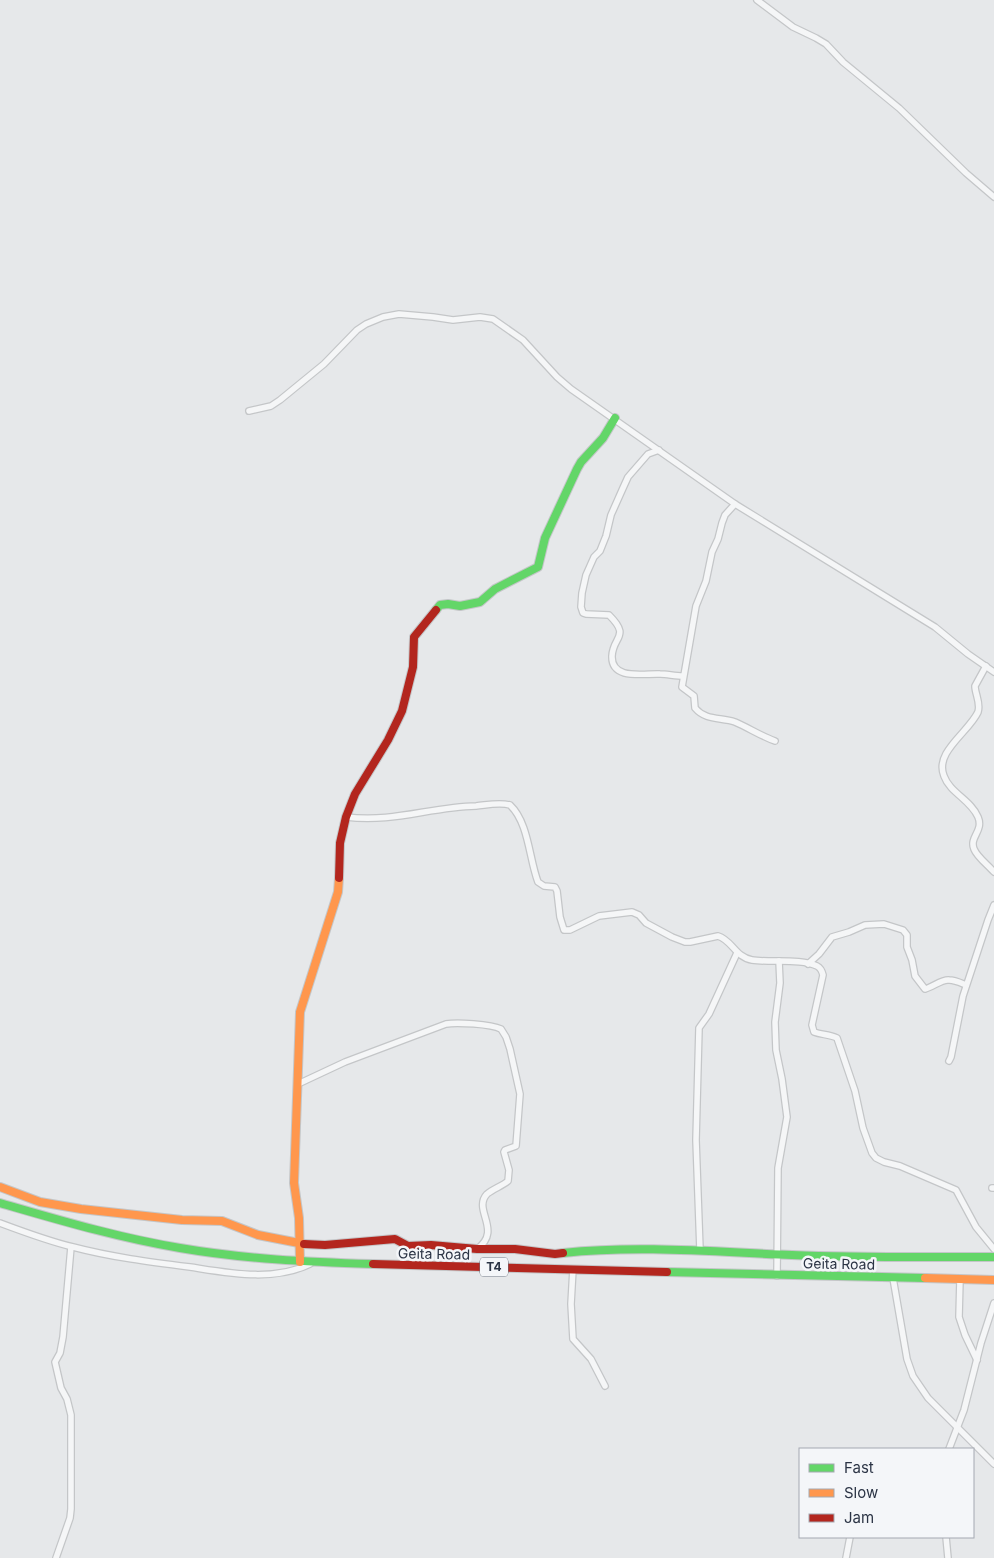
<svg xmlns="http://www.w3.org/2000/svg" width="994" height="1558" viewBox="0 0 994 1558" font-family="Inter,sans-serif">
	<style>
		.lines { fill: none; stroke-linecap: round; stroke-linejoin: round }
		.street-casing { stroke: #c4c6c8; stroke-width: 8 }
		.fast-casing { stroke: #c4c6c8; stroke-width: 10 }
		.slow-casing { stroke: #c4c6c8; stroke-width: 10 }
		.jam-casing { stroke: #c4c6c8; stroke-width: 10 }
		.street { stroke: #f5f6f7; stroke-width: 5.5 }
		.fast { stroke: #63d668; stroke-width: 8 }
		.slow { stroke: #ff974d; stroke-width: 8 }
		.jam { stroke: #b3261e; stroke-width: 8 }
		.labels { text-anchor: middle; stroke-width: 5; stroke-linejoin: round; paint-order: stroke }
		.shield { fill: #f4f6f9; stroke: #676e7b; stroke-width: 1 }
		.shield-label { font-size: 12px; font-weight: bold; fill: #2b3445 }
		.street-label { font-size: 14px; fill: #2b3445; stroke: #f4f6f9 }
	</style>
	<rect width="100%" height="100%" fill="#e6e8ea"/>
	<g class="lines">
		<g class="street-casing">
			<g id="street">
				<polyline points="757,0 793,27 816,38 826,44 843,62 899,108 966,173 994,197"/>
				<polyline points="249,411 271,406 280,400 324,364 357,330 366,324 383,317 399,314 433,317 453,320 480,317 493,319 523,340 557,377 571,389 735,504 935,627 968,654 994,672"/>
				<path d="M659 450 648 454 628 477 623 488 611 515 606 536 600 551 594 557 586 575 582 593 581 607 583 613 586 614 609 615C631 637 613 636 612 656 611 681 645 673 660 674 667 674 675 676 683 676"/>
				<path d="M735 504 725 515 722 523 718 539 712 552 706 581 696 606 682 687 694 696 695 708C706 721 721 717 735 722 749 728 761 736 775 741"/>
				<path d="M986 666 975 686C975 694 981 703 978 712 969 732 934 752 944 776 950 793 971 800 978 817 984 831 969 837 974 849 977 857 988 865 994 872"/>
				<path d="M346 817C393 823 430 807 476 806 487 805 499 802 510 805 529 823 529 859 538 882L544 886 555 887 557 891 560 917 564 930H570L599 916 632 912 639 915 646 923 672 937 685 942H690L718 936C732 940 735 957 752 960 770 963 801 958 817 966 821 968 822 971 823 975L812 1025 814 1032C822 1035 829 1034 837 1038L855 1091 863 1128 872 1153 876 1158 884 1162 900 1166 956 1190 976 1227 994 1249"/>
				<path d="M808 964 819 954 832 937 849 932 865 925 884 924 903 930 907 935V947L912 960 915 976 925 989C933 987 942 979 949 980 955 980 961 983 966 985"/>
				<polyline points="949,1061 951,1057 963,996 988,920 994,905"/>
				<path d="M298 1084 345 1062 446 1024C456 1022 491 1024 501 1029L506 1037 510 1049 520 1094 516 1146 505 1150 504 1152 509 1170 508 1181C502 1186 493 1189 487 1194 472 1210 503 1230 477 1249"/>
				<polyline points="992,1188 994,1188"/>
				<path d="M0 1223C24 1232 48 1241 73 1247 111 1257 150 1262 190 1267 229 1273 273 1282 310 1264"/>
				<polyline points="700,1250 696,1140 699,1028 709,1014 737,953"/>
				<polyline points="573,1269 571,1304 573,1339 591,1359 605,1386"/>
				<polyline points="777,1276 778,1168 787,1117 782,1079 776,1050 775,1022 780,983 779,961"/>
				<polyline points="893,1278 907,1359 913,1376 928,1398 994,1464"/>
				<polyline points="960,1279 959,1317 965,1335 977,1360"/>
				<polyline points="949,1449 964,1410 981,1343 994,1303"/>
				<polyline points="946,1537 948,1558"/>
				<polyline points="56,1558 70,1518 71,1509 71,1415 67,1399 61,1388 55,1362 60,1353 63,1337 71,1247"/>
				<polyline points="846,1558 850,1537"/>
			</g>
		</g>
		<g class="fast-casing">
			<g id="fast">
				<polyline points="436,610 440,605 448,604 460,606 480,602 495,589 538,567 545,538 577,469 581,462 603,438 615,418"/>
				<path d="M0 1203C59 1220 119 1238 180 1248 244 1259 308 1262 373 1264"/>
				<path d="M563 1253C639 1245 716 1252 792 1255 859 1258 927 1257 994 1257"/>
				<polyline points="667,1272 925,1278"/>
			</g>
		</g>
		<g class="slow-casing">
			<g id="slow">
				<polyline points="0,1187 40,1202 81,1209 182,1220 222,1221 258,1235 304,1244"/>
				<polyline points="300,1262 299,1218 294,1183 300,1012 338,892 339,878"/>
				<polyline points="925,1278 994,1280"/>
			</g>
		</g>
		<g class="jam-casing">
			<g id="jam">
				<polyline points="339,878 340,843 346,817 355,794 388,740 402,711 413,667 414,637 436,610"/>
				<polyline points="304,1244 325,1245 395,1239 408,1246 431,1245 477,1249 515,1249 555,1254 563,1253"/>
				<polyline points="373,1264 667,1272"/>
			</g>
		</g>
		<use href="#street" class="street"/>
		<use href="#fast" class="fast"/>
		<use href="#slow" class="slow"/>
		<use href="#jam" class="jam"/>
	</g>
	<g class="labels">
		<rect class="shield" x="480" y="1257.5" width="28" height="19" rx="4"/>
		<g class="shield-label">
			<text x="494" y="1271">T4</text>
		</g>
		<g class="street-label">
			<text transform="translate(434 1254) rotate(1)" y="5">Geita Road</text>
			<text transform="translate(839 1264) rotate(1)" y="5">Geita Road</text>
		</g>
	</g>
	<rect x="799" y="1448" width="175" height="90" fill="#f4f6f9" stroke="#a4a8b1"/>
	<rect x="809" y="1464" width="25" height="8" fill="#63d668" stroke="#a4a8b1"/>
	<text x="844" y="1473" font-size="15" fill="#2b3445">Fast</text>
	<rect x="809" y="1489" width="25" height="8" fill="#ff974d" stroke="#a4a8b1"/>
	<text x="844" y="1498" font-size="15" fill="#2b3445">Slow</text>
	<rect x="809" y="1514" width="25" height="8" fill="#b3261e" stroke="#a4a8b1"/>
	<text x="844" y="1523" font-size="15" fill="#2b3445">Jam</text>
</svg>
